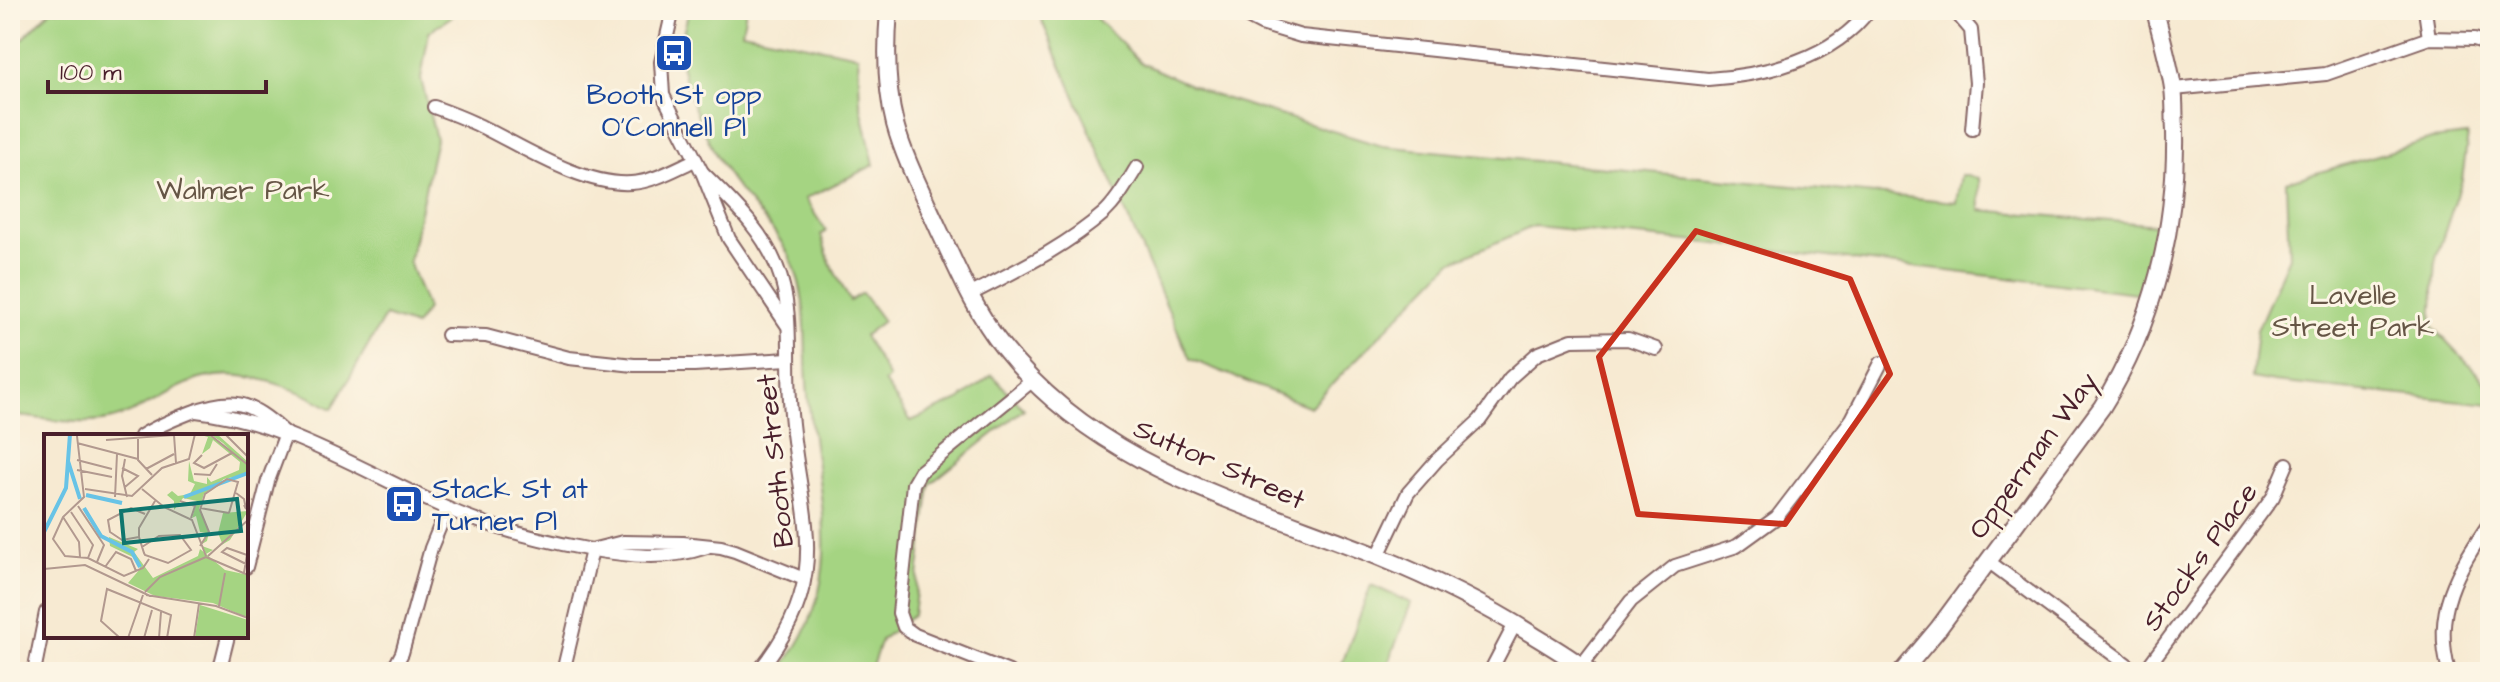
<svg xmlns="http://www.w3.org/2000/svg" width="2500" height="682" viewBox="0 0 2500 682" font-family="'Architects Daughter',sans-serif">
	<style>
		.green { fill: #a5d482; stroke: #787a56; stroke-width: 2 }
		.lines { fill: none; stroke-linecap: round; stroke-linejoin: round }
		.minor-casing { stroke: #876665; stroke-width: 16 }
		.tertiary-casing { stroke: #876665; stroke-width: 20 }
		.minor { stroke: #fff; stroke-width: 12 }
		.tertiary { stroke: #fff; stroke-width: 16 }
		.marked { fill: none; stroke: #c8321e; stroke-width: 6; stroke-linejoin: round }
		.labels { text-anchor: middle; stroke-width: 6; stroke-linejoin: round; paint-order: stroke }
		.transit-label { font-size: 28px; fill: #164399; stroke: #fcf5e5 }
		.park-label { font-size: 28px; fill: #655545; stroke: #fcf5e5 }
		.street-label { font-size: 28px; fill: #4a1f2b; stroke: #fcf5e5 }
		.inset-river { fill: none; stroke: #68c3e6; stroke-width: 4 }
		.inset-road { fill: none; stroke: #b2998f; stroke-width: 2 }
		.view { fill: #0f766e; fill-opacity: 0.15; stroke: #0f766e; stroke-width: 4 }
		.inset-edge { fill: none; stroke: #4a1f2b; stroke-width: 4 }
	</style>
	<rect width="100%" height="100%" fill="#fcf5e5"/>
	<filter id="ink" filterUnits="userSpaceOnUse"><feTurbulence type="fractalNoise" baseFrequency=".0125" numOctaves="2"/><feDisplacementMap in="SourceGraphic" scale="16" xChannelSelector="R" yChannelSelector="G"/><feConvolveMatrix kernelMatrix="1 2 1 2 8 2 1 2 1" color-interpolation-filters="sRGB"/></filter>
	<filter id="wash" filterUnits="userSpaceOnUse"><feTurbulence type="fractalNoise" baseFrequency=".006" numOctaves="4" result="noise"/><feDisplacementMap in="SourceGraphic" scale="32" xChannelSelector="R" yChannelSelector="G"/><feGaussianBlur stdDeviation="1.8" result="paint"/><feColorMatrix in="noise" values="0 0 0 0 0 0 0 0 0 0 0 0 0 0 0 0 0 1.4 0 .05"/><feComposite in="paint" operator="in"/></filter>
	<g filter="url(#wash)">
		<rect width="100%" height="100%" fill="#f7ead2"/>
		<g class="green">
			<path d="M51 10H461L429 32 421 79 436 139 409 262 427 309 415 326 385 316 332 409C297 388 246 368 204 378 170 386 142 413 108 420 77 426 41 418 10 415V52Z"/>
			<path d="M689 10H746L742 32 858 55 860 102 874 165 805 199 826 231 821 235 830 263 850 301 862 293 883 321 864 336 889 378 884 382 911 421 959 400 992 375 1024 409 930 484 913 615 881 640 870 672H778C856 580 813 487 807 382 804 342 809 300 792 262 777 228 748 205 728 175 710 148 680 83 680 51 681 38 686 23 689 10Z"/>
			<polygon points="1037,10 1092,10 1096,18 1141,63 1210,94 1382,146 1956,202 1961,175 1979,178 1980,210 2169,226 2153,295 1708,243 1534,226 1451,262 1310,407 1190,359"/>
			<polygon points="2468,135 2462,180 2436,258 2432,326 2490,387 2490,404 2274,382 2252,378 2257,330 2289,257 2286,182 2432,139"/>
			<polygon points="1371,585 1411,603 1385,672 1339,672"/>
		</g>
	</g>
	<g filter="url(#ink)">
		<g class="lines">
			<g class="minor-casing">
				<g id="minor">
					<polyline points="673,10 661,62 663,95 702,172 729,239 787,325"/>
					<path d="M1234 10 1261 24 1301 36 1708 79C1765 75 1833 59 1869 10"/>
					<polyline points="1954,10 1971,30 1976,83 1972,129"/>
					<polyline points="2425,10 2429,38"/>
					<polyline points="2174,89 2326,74 2429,38 2474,39 2490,44"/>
					<path d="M434 107C448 112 461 117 474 123 519 144 580 186 631 183 653 182 675 169 695 160"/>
					<path d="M702 172C732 202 761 228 777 267 794 309 787 356 790 400 796 512 840 571 758 672"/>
					<path d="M969 295C1015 271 1064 248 1104 213 1118 200 1127 183 1137 167"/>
					<polyline points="447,335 486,336 569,358 634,365 694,365 788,359"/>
					<path d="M196 411C286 421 365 473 446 508 491 528 538 540 587 549 629 556 665 561 707 547"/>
					<path d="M141 436C157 426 174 419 192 412 234 396 250 402 283 431"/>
					<polyline points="595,549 623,542 683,543 721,547 735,551 804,579"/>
					<polyline points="1378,556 1408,493 1437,460 1480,420 1510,378 1537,354 1572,340 1628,339 1656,349"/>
					<polyline points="1988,561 2137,672"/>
					<polyline points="246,567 268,481 286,433"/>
					<polyline points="1581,666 1631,601 1675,566 1737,546 1777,517 1852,419 1881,363"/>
					<polyline points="34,672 46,612"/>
					<polyline points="219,672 228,636"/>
					<polyline points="392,672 402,653 431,548 447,509"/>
					<polyline points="563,672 592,550"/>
					<polyline points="1009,672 915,635 904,627 899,613 913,484 920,472 1033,380"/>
					<polyline points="1490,672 1515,624"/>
					<polyline points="2144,672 2273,497 2287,464"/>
					<path d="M2449 672C2432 611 2457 571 2490 522"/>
				</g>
			</g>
			<g class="tertiary-casing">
				<g id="tertiary">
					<path d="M889 10C886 46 886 89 895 124 905 161 924 196 939 230 958 270 975 312 1003 347 1097 467 1242 502 1377 556 1431 578 1484 604 1533 635 1552 647 1572 658 1589 672"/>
					<path d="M1902 672 1938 629 2102 407C2153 325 2177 228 2175 131 2174 117 2175 102 2173 88 2169 62 2161 36 2155 10"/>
				</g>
			</g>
			<use href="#minor" class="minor"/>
			<use href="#tertiary" class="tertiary"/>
		</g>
	</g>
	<path class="marked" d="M1696 231 1850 279 1890 374 1785 524 1638 514 1599 357Z"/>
	<defs>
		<g id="bus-square" transform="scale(2)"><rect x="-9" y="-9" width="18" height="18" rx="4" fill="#1a4fb4" stroke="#fcf5e5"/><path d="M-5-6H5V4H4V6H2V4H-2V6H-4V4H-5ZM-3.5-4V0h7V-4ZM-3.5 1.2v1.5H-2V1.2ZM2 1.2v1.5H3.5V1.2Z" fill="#fff"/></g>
	</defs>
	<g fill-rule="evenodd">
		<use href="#bus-square" x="674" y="53"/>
		<use href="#bus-square" x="404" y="504"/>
	</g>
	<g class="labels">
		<g class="transit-label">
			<text x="674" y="104">Booth St opp<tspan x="674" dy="32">O'Connell Pl</tspan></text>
			<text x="432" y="498" text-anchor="start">Stack St at<tspan x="432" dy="32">Turner Pl</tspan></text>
		</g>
		<g class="park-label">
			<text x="243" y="199">Walmer Park</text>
			<text x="2353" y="304">Lavelle<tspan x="2353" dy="32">Street Park</tspan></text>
		</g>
		<g class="street-label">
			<text transform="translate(2032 455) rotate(-54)" y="10">Opperman Way</text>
			<text transform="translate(774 461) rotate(-96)" y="10">Booth Street</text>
			<text transform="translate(1220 463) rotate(24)" y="10">Suttor Street</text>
			<text transform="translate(2199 556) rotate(-54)" y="10">Stocks Place</text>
		</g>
	</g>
	<g transform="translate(44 434)">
		<rect width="204" height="204" fill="#f7ead2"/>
		<path d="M153 0H162L172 5 189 19 179 9 166 0H173L204 28V40L180 45 160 60 155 75 165 98 163 107 158 110 162 99 156 98 152 82 148 84 153 67 139 64 130 76V67L123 61 128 57 134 62 146 60 151 50 144 47 145 27 150 47 163 50V43L167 48 195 36 196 28 169 6 166 14 158 20 164 3ZM204 77 186 106 162 120 158 112 169 116 178 109 174 99 179 79ZM65 103 94 115 90 118 109 144 154 122 156 115 181 136 204 141V184L169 169 111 162 84 149 96 135 93 125 66 112ZM156 171 204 186V198L200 204H151Z" fill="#a5d482"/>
		<path class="inset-river" d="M24 27 36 65M42 61 78 69M140 63 204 39M40 74 57 102 88 118 96 133M0 98 22 54 26 0"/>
		<path class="inset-road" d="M165 0 204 31M181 0 204 23M33 2 40 63 19 83 9 105 21 122 44 124 80 142 99 134 105 125M94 4V26L108 41M62 6 130 1 132 29M33 9 94 25M158 21 150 29 160 34 188 19M81 25 78 42 83 63M33 26 68 35M78 34 94 42 81 53M102 35 130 20M33 36 68 43M150 40 166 41 173 30M41 55 88 62 118 34 145 25 151 0M98 55 120 73 148 86 162 122M192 59 200 65 202 75 200 71M71 63 73 20M136 67 151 72 147 84M34 72 60 111 53 128M156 74 185 79M27 78 49 111 44 124M19 83 35 108 36 123M95 103 78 106 66 98 64 86 87 74 101 80M156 112 165 98 156 76 161 60 183 45 194 48 185 79M98 113 115 102 136 101 147 116 124 129 101 121 100 119 95 103V94L111 67M164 122 204 86M162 123 204 141M202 130 178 118 183 114 203 121M61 133 72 118 87 125 92 137M0 135 41 131 106 162M200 139 204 114M101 158 116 143 162 123M102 161 172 172 204 184M175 172 181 139M76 204 57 187 63 155 127 181 123 204M84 204 99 161M100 204 108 176M115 204 117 178M150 204 155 170"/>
		<path class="view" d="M193 65 197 97 80 109 77 77Z"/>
		<rect width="204" height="204" class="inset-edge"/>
	</g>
	<rect width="2500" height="682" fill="none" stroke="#fcf5e5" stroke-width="40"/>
	<path d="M48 80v12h218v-12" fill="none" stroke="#4a1f2b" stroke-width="4"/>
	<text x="60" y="80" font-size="24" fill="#4a1f2b" stroke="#fcf5e5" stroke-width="6" paint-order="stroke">100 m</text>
</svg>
